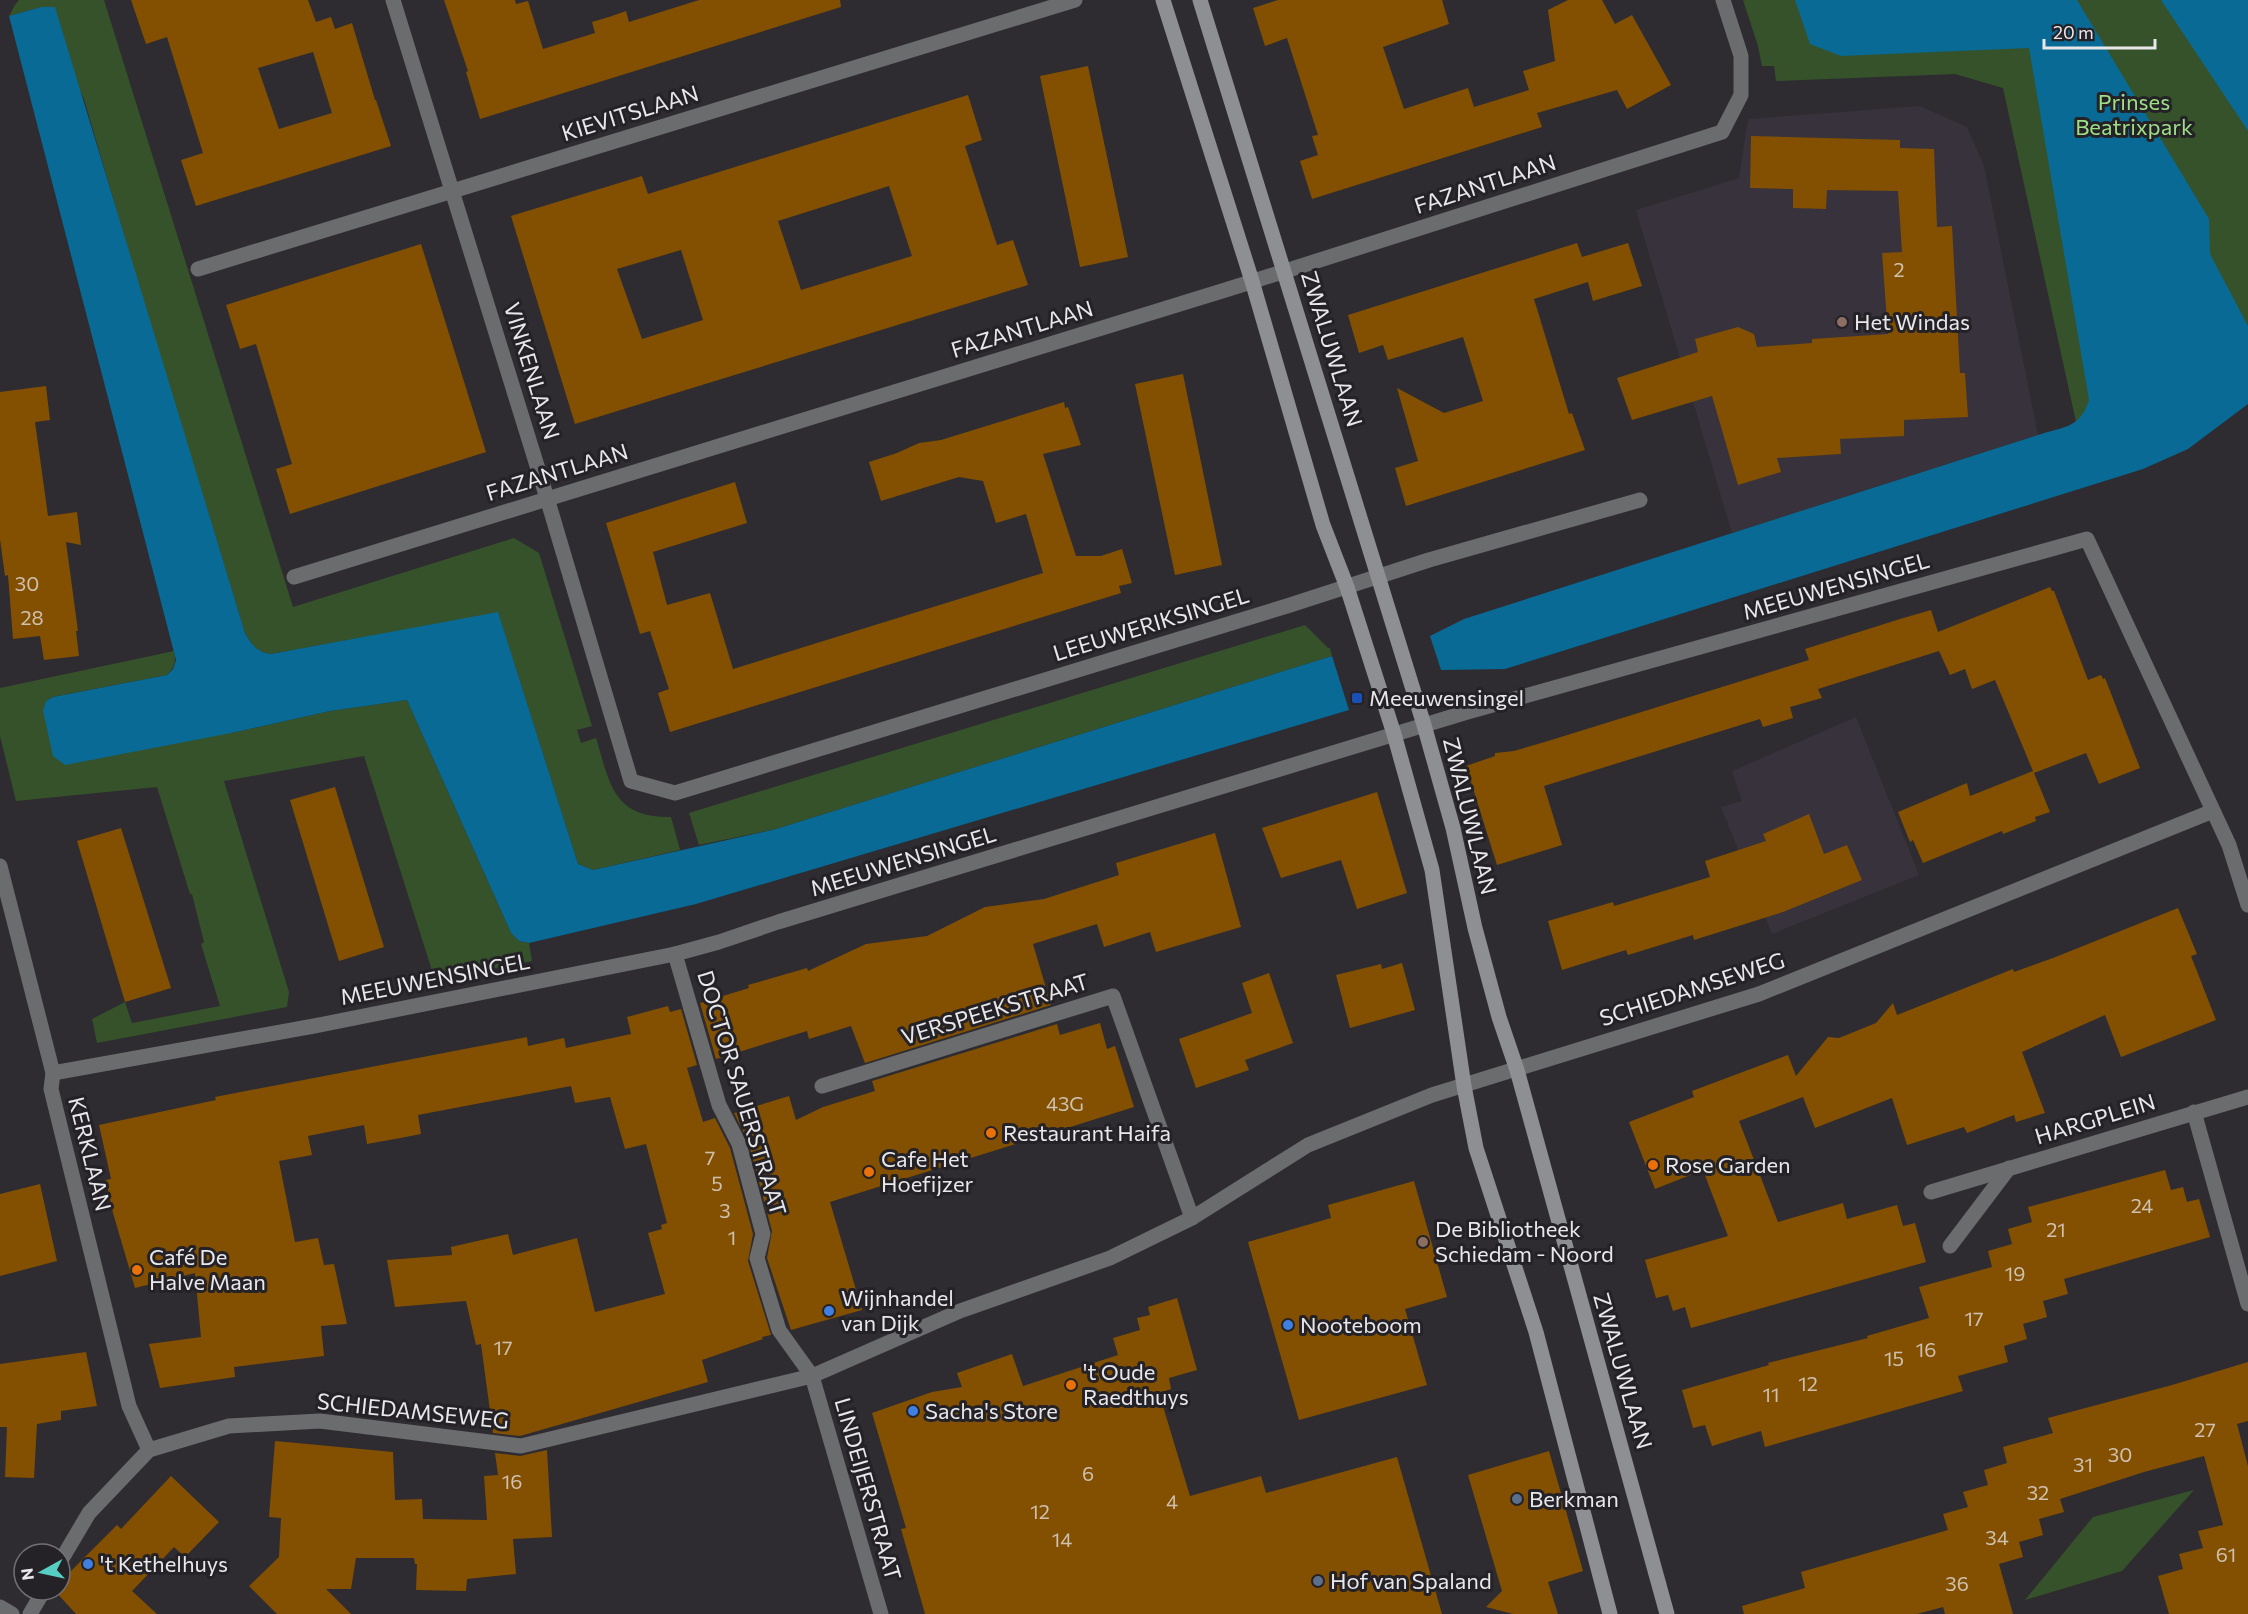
<svg xmlns="http://www.w3.org/2000/svg" width="2248" height="1614" viewBox="0 0 2248 1614" font-family="Commissioner,sans-serif">
	<style>
		.built { fill: #37323c }
		.green { fill: #35522b }
		.water { fill: #086a95 }
		.building { fill: #835001; fill-rule: evenodd }
		.lines { fill: none; stroke-linecap: round; stroke-linejoin: round }
		.pedestrian { stroke: #6b6c6e; stroke-width: 15 }
		.minor { stroke: #6b6c6e; stroke-width: 15 }
		.secondary { stroke: #8d8f92; stroke-width: 15 }
		.education-dot { fill: #8d6e63; stroke: #242226; stroke-width: 2 }
		.transit-dot { fill: #1a4fb4; stroke: #242226; stroke-width: 2 }
		.food-dot { fill: #e8710a; stroke: #242226; stroke-width: 2 }
		.shop-dot { fill: #3f7fe0; stroke: #242226; stroke-width: 2 }
		.service-dot { fill: #5c6f8a; stroke: #242226; stroke-width: 2 }
		.labels { text-anchor: middle; stroke-width: 6; stroke-linejoin: round; paint-order: stroke }
		.number-label { font-size: 20px; fill: #cfc1b0 }
		.park-label { font-size: 22px; fill: #9fdf87; stroke: #242226 }
		.street-label { font-size: 22px; fill: #e8e7ea; stroke: #242226 }
		.poi-label { font-size: 22px; fill: #e8e7ea; stroke: #242226; text-anchor: start }
	</style>
	<rect width="100%" height="100%" fill="#2e2c30"/>
	<g class="built">
		<polygon points="1920,106 1967,127 1984,166 2038,435 1732,533 1636,210 1739,178 1748,119"/>
		<polygon points="1856,717 1919,875 1772,934 1721,807 1742,801 1732,771"/>
	</g>
	<g class="green">
		<path d="M19 0H104L293 607 514 538 539 553 592 726 577 730 581 743 596 738C610 784 613 818 671 817L680 850 593 870 578 864 498 613 271 654C257 652 251 644 245 633L147 315 84 99 41 7 9 16 15 5Z"/>
		<polygon points="1743,0 2248,0 2248,358 2086,408 2083,416 2076,422 2003,88 1955,74 1776,81 1774,66 1762,66 1758,46"/>
		<polygon points="1305,625 1328,648 1330,648 1332,656 776,829 699,845 689,813"/>
		<path d="M174 651C176 661 175 667 167 675L53 697 46 701 231 733 330 711 407 700 511 933 519 941 529 943 532 961 435 980 364 756 224 781 289 992 287 1007 97 1043 92 1019 125 1002 132 1023 220 1006 201 944 204 942 192 894H190L157 787 16 801 0 736V688Z"/>
		<polygon points="2194,1490 2122,1571 2025,1600 2093,1517"/>
	</g>
	<g class="water">
		<path d="M1795 0H2077L2209 219 2210 254 2248 326V404L2188 449 2143 469 1505 669 1441 670 1430 636 1464 619 2038 435C2065 426 2079 429 2089 400L2029 48 1841 56 1810 44Z"/>
		<polygon points="2161,0 2248,0 2248,131"/>
		<path d="M41 7H55L245 633C251 644 257 652 271 654L498 612 578 864 593 870 776 829 1332 656 1349 710 696 904 529 943 519 941 511 933 407 700 330 711 231 733 65 765 53 756 43 711 46 701 53 697 167 675 173 669 176 660 9 16Z"/>
	</g>
	<g class="building">
		<path d="M131 0H308L316 22 331 17 335 29 352 23 375 100H376L391 146 196 206 181 160 203 153 167 37 146 44ZM313 52 332 113 279 129 258 68Z"/>
		<polygon points="444,0 515,0 516,4 528,1 543,49 595,33 592,22 609,17 626,11 629,22 699,0 840,0 841,7 480,119 466,72 468,71"/>
		<polygon points="1278,0 1442,0 1449,24 1383,47 1404,109 1468,88 1474,107 1529,90 1523,71 1555,61 1548,10 1568,0 1602,0 1615,24 1632,15 1671,85 1627,109 1617,90 1537,113 1542,127 1312,199 1300,161 1318,155 1312,136 1318,135 1287,38 1265,46 1253,8"/>
		<polygon points="1088,66 1128,257 1080,267 1040,76"/>
		<path d="M968 95 982 140 965 146 997 245 1013 240 1028 285 575 424 511 216 642 176 648 194ZM889 186 912 256 801 290 778 221ZM681 250 703 320 642 339 617 269Z"/>
		<polygon points="1751,136 1900,140 1900,148 1934,149 1937,227 1952,226 1960,373 1965,373 1968,417 1904,420 1904,436 1840,439 1841,454 1777,458 1781,472 1738,485 1712,396 1632,420 1617,378 1698,352 1695,339 1738,327 1754,334 1757,347 1812,343 1812,339 1888,334 1882,253 1902,252 1898,191 1827,190 1826,209 1793,208 1793,189 1750,188"/>
		<polygon points="1577,243 1582,257 1628,243 1642,286 1593,301 1588,282 1534,299 1569,414 1572,413 1585,450 1406,506 1395,468 1418,461 1397,388 1444,413 1483,401 1463,337 1388,360 1383,345 1359,353 1348,315"/>
		<polygon points="421,244 486,452 290,514 276,469 292,464 256,344 240,349 226,305"/>
		<polygon points="1183,374 1222,565 1175,575 1135,384"/>
		<polygon points="46,386 50,420 35,422 48,516 77,512 81,545 66,542 78,631 76,631 79,656 44,660 40,636 13,639 8,575 5,576 0,539 0,392"/>
		<polygon points="1064,402 1065,408 1068,407 1081,445 1043,454 1076,556 1101,556 1122,549 1132,583 1119,586 1121,593 670,732 658,693 669,689 650,631 640,634 606,523 735,482 747,523 653,552 667,605 710,593 733,669 1043,573 1026,514 996,523 983,481 959,477 881,501 869,462 897,453 919,443 941,440"/>
		<polygon points="2050,587 2052,591 2054,591 2088,680 2101,675 2103,679 2105,678 2140,768 2099,784 2086,753 2034,773 2050,812 2035,817 2036,821 2003,834 2002,831 1923,863 1913,840 1910,842 1898,812 1967,783 1970,796 2033,771 1995,680 1972,689 1965,669 1950,675 1939,651 1818,689 1822,698 1790,707 1793,718 1763,727 1760,719 1544,786 1562,845 1497,865 1466,766 1495,756 1495,753 1514,751 1548,741 1809,660 1805,649 1900,619 1931,610 1938,632"/>
		<polygon points="335,787 384,947 339,961 290,800"/>
		<polygon points="1377,792 1407,893 1357,909 1341,860 1281,878 1262,828"/>
		<polygon points="1809,814 1824,854 1847,845 1862,880 1783,912 1694,940 1693,935 1628,955 1626,950 1562,970 1548,921 1613,902 1614,906 1710,877 1705,861 1766,841 1763,834"/>
		<polygon points="121,828 171,988 125,1002 77,841"/>
		<polygon points="1215,833 1241,927 1156,952 1150,932 1104,947 1097,924 1033,944 1051,1005 865,1063 851,1026 809,1039 807,1031 716,1059 700,1003 749,988 748,985 807,968 808,971 866,944 927,936 985,907 1044,899 1119,875 1116,863"/>
		<polygon points="2178,908 2197,954 2191,956 2216,1020 2121,1057 2105,1015 2022,1052 2045,1113 2016,1122 2014,1115 1967,1133 1964,1127 1907,1145 1892,1098 1815,1128 1803,1097 1739,1121 1778,1222 1843,1203 1847,1219 1897,1205 1903,1226 1915,1223 1926,1262 1691,1328 1685,1307 1673,1311 1668,1295 1656,1298 1645,1260 1728,1236 1703,1170 1655,1189 1629,1122 1694,1097 1692,1091 1788,1055 1796,1076 1828,1037 1839,1038 1876,1023 1893,1003 1897,1015 2013,969 2014,972 2053,958"/>
		<polygon points="1402,963 1415,1010 1350,1028 1336,975 1381,964 1382,969"/>
		<polygon points="1269,973 1293,1043 1245,1060 1249,1070 1196,1088 1179,1039 1252,1013 1242,983"/>
		<polygon points="668,1006 670,1012 681,1009 697,1065 687,1068 703,1122 715,1118 730,1148 753,1234 748,1261 771,1335 762,1337 763,1339 702,1360 708,1382 520,1436 493,1433 481,1344 476,1345 466,1301 395,1307 387,1260 452,1255 451,1247 508,1234 513,1255 577,1238 595,1312 665,1294 648,1233 662,1229 661,1225 667,1223 646,1144 625,1149 610,1097 575,1103 571,1086 418,1115 421,1134 395,1139 367,1144 364,1125 308,1136 312,1155 279,1161 295,1242 318,1238 324,1265 334,1264 347,1324 321,1326 324,1356 234,1367 235,1377 160,1388 149,1344 201,1337 195,1273 135,1288 113,1213 106,1180 111,1179 99,1125 216,1100 215,1097 527,1037 528,1046 564,1038 566,1048 631,1034 627,1017"/>
		<polygon points="1100,1023 1107,1049 1115,1046 1134,1107 830,1202 862,1310 791,1330 767,1258 772,1231 748,1141 734,1113 789,1096 796,1120 823,1107 875,1091 872,1081 1057,1024 1060,1035"/>
		<polygon points="2165,1170 2171,1190 2183,1187 2187,1202 2199,1199 2210,1237 2064,1279 2068,1294 2043,1301 2047,1317 2023,1324 2027,1339 2004,1346 2008,1362 1958,1376 1963,1391 1765,1447 1761,1431 1712,1446 1705,1425 1693,1428 1682,1390 1769,1365 1768,1363 1868,1338 1867,1336 1929,1318 1919,1287 1992,1267 1988,1251 2012,1244 2008,1229 2032,1222 2028,1207"/>
		<polygon points="1414,1181 1447,1297 1405,1309 1427,1385 1299,1420 1248,1242 1331,1218 1328,1205"/>
		<polygon points="40,1184 57,1261 0,1276 0,1194"/>
		<polygon points="1177,1298 1197,1370 1169,1378 1171,1389 1159,1393 1190,1496 1261,1476 1266,1493 1397,1457 1442,1614 925,1614 901,1529 906,1528 872,1413 932,1392 962,1387 957,1373 1012,1354 1023,1386 1118,1355 1113,1338 1140,1330 1137,1318 1150,1315 1148,1307"/>
		<polygon points="86,1352 97,1406 61,1411 61,1420 37,1424 34,1478 5,1477 7,1427 0,1427 0,1364"/>
		<polygon points="2248,1362 2248,1421 2237,1424 2248,1466 2248,1614 2169,1614 2158,1576 2183,1569 2179,1554 2203,1548 2198,1531 2223,1525 2204,1456 2144,1472 2060,1499 2064,1512 2039,1519 2043,1535 2019,1542 2023,1557 1999,1564 2013,1614 1945,1614 1943,1607 1917,1614 1744,1614 1742,1606 1805,1588 1801,1572 1948,1530 1943,1514 1968,1507 1963,1492 1988,1485 1984,1470 2007,1463 2003,1447 2053,1433 2048,1418 2172,1385"/>
		<polygon points="275,1441 393,1452 395,1500 422,1499 423,1519 487,1520 484,1476 498,1475 495,1453 520,1456 547,1450 552,1537 513,1539 516,1574 467,1579 466,1591 416,1590 417,1564 415,1564 414,1558 356,1558 351,1589 326,1589 351,1614 277,1614 249,1586 279,1557 281,1518 269,1517"/>
		<polygon points="1549,1451 1583,1571 1548,1582 1558,1614 1513,1614 1486,1607 1502,1591 1468,1475"/>
		<polygon points="171,1476 219,1522 185,1557 174,1547 132,1591 157,1614 76,1614 54,1590 60,1590 60,1582 117,1525 121,1529"/>
	</g>
	<g class="lines">
		<polyline class="pedestrian" points="675,954 691,1009"/>
		<g class="minor">
			<polyline points="393,0 547,498 631,781 675,793 1287,606 1429,560 1640,500"/>
			<polyline points="198,269 1075,0"/>
			<polyline points="294,577 1235,287 1722,132 1741,95 1741,56 1723,0"/>
			<polyline points="0,866 53,1073 51,1089 129,1406 149,1450"/>
			<polyline points="691,1009 719,1105 739,1144 763,1234 757,1258 779,1330 812,1376 881,1614"/>
			<polyline points="53,1073 314,1026 675,954 719,942 778,922 1464,713 2087,539 2229,845 2248,905"/>
			<polyline points="822,1086 1113,996 1192,1218"/>
			<polyline points="2194,1112 2248,1304"/>
			<polyline points="1931,1192 2248,1097"/>
			<polyline points="1950,1246 2009,1168"/>
			<polyline points="60,1562 89,1513 149,1450 229,1426 320,1421 521,1446 812,1376 960,1311 1110,1258 1192,1218 1308,1145 1432,1095 1759,994 2213,811"/>
			<polyline points="0,1607 12,1614"/>
			<polyline points="30,1614 44,1590"/>
		</g>
		<g class="secondary">
			<polyline points="1163,0 1252,281 1323,525 1347,587 1394,734 1432,870 1464,1086 1476,1148 1536,1332 1610,1614"/>
			<polyline points="1200,0 1424,725 1453,828 1475,928 1499,1017 1517,1070 1667,1614"/>
		</g>
	</g>
	<g class="education-dot">
		<circle cx="1842" cy="322" r="6"/>
		<circle cx="1423" cy="1242" r="6"/>
	</g>
	<rect class="transit-dot" x="1351" y="692" width="12" height="12" rx="3"/>
	<g class="food-dot">
		<circle cx="991" cy="1133" r="6"/>
		<circle cx="1653" cy="1165" r="6"/>
		<circle cx="869" cy="1172" r="6"/>
		<circle cx="137" cy="1270" r="6"/>
		<circle cx="1071" cy="1385" r="6"/>
	</g>
	<g class="shop-dot">
		<circle cx="829" cy="1311" r="6"/>
		<circle cx="1288" cy="1325" r="6"/>
		<circle cx="913" cy="1411" r="6"/>
		<circle cx="88" cy="1564" r="6"/>
	</g>
	<g class="service-dot">
		<circle cx="1517" cy="1499" r="6"/>
		<circle cx="1318" cy="1581" r="6"/>
	</g>
	<g class="labels">
		<g class="number-label">
			<text x="1899" y="277">2</text>
			<text x="27" y="591">30</text>
			<text x="32" y="625">28</text>
			<text x="1065" y="1111">43G</text>
			<text x="710" y="1165">7</text>
			<text x="717" y="1191">5</text>
			<text x="2142" y="1213">24</text>
			<text x="725" y="1218">3</text>
			<text x="2056" y="1237">21</text>
			<text x="732" y="1245">1</text>
			<text x="2015" y="1281">19</text>
			<text x="1974" y="1326">17</text>
			<text x="503" y="1355">17</text>
			<text x="1926" y="1357">16</text>
			<text x="1894" y="1366">15</text>
			<text x="1808" y="1391">12</text>
			<text x="1771" y="1402">11</text>
			<text x="2205" y="1437">27</text>
			<text x="2120" y="1462">30</text>
			<text x="2083" y="1472">31</text>
			<text x="1088" y="1481">6</text>
			<text x="512" y="1489">16</text>
			<text x="2038" y="1500">32</text>
			<text x="1172" y="1509">4</text>
			<text x="1040" y="1519">12</text>
			<text x="1997" y="1545">34</text>
			<text x="1062" y="1547">14</text>
			<text x="2226" y="1562">61</text>
			<text x="1957" y="1591">36</text>
		</g>
		<g class="park-label">
			<text x="2134" y="110">Prinses<tspan x="2134" dy="25">Beatrixpark</tspan></text>
		</g>
		<g class="street-label">
			<text transform="translate(630 113) rotate(-17)" y="8">KIEVITSLAAN</text>
			<text transform="translate(1485 184) rotate(-18)" y="8">FAZANTLAAN</text>
			<text transform="translate(1022 329) rotate(-17)" y="8">FAZANTLAAN</text>
			<text transform="translate(1332 349) rotate(73)" y="8">ZWALUWLAAN</text>
			<text transform="translate(532 371) rotate(73)" y="8">VINKENLAAN</text>
			<text transform="translate(557 472) rotate(-17)" y="8">FAZANTLAAN</text>
			<text transform="translate(1836 586) rotate(-16)" y="8">MEEUWENSINGEL</text>
			<text transform="translate(1151 624) rotate(-17)" y="8">LEEUWERIKSINGEL</text>
			<text transform="translate(1470 816) rotate(76)" y="8">ZWALUWLAAN</text>
			<text transform="translate(903 861) rotate(-17)" y="8">MEEUWENSINGEL</text>
			<text transform="translate(435 979) rotate(-11)" y="8">MEEUWENSINGEL</text>
			<text transform="translate(1692 989) rotate(-18)" y="8">SCHIEDAMSEWEG</text>
			<text transform="translate(995 1009) rotate(-17)" y="8">VERSPEEKSTRAAT</text>
			<text transform="translate(742 1093) rotate(73)" y="8">DOCTOR SAUERSTRAAT</text>
			<text transform="translate(2095 1119) rotate(-17)" y="8">HARGPLEIN</text>
			<text transform="translate(90 1154) rotate(76)" y="8">KERKLAAN</text>
			<text transform="translate(1623 1371) rotate(74)" y="8">ZWALUWLAAN</text>
			<text transform="translate(413 1411) rotate(6)" y="8">SCHIEDAMSEWEG</text>
			<text transform="translate(868 1489) rotate(74)" y="8">LINDEIJERSTRAAT</text>
		</g>
		<g class="poi-label">
			<text x="1854" y="330">Het Windas</text>
			<text x="1369" y="706">Meeuwensingel</text>
			<text x="1003" y="1141">Restaurant Haifa</text>
			<text x="881" y="1167">Cafe Het<tspan x="881" dy="25">Hoefijzer</tspan></text>
			<text x="1665" y="1173">Rose Garden</text>
			<text x="1435" y="1237">De Bibliotheek<tspan x="1435" dy="25">Schiedam - Noord</tspan></text>
			<text x="149" y="1265">Café De<tspan x="149" dy="25">Halve Maan</tspan></text>
			<text x="841" y="1306">Wijnhandel<tspan x="841" dy="25">van Dijk</tspan></text>
			<text x="1300" y="1333">Nooteboom</text>
			<text x="1083" y="1380">'t Oude<tspan x="1083" dy="25">Raedthuys</tspan></text>
			<text x="925" y="1419">Sacha's Store</text>
			<text x="1529" y="1507">Berkman</text>
			<text x="100" y="1572">'t Kethelhuys</text>
			<text x="1330" y="1589">Hof van Spaland</text>
		</g>
	</g>
	<g transform="translate(42 1572) rotate(262)"><circle r="28" fill="#242226" stroke="#727174" stroke-width="1.5"/>
	<path d="M0-4.5L10 22L0 15L-10 22Z" fill="#56cec3"/>
	<text y="-9" font-size="16" font-weight="bold" text-anchor="middle" fill="#e8e7ea">N</text>
	</g>
	<path d="M2044 39v9h111v-9" fill="none" stroke="#e8e7ea" stroke-width="3"/>
	<text x="2053" y="39" font-size="18" fill="#e8e7ea" stroke="#242226" stroke-width="4.5" paint-order="stroke">20 m</text>
</svg>
